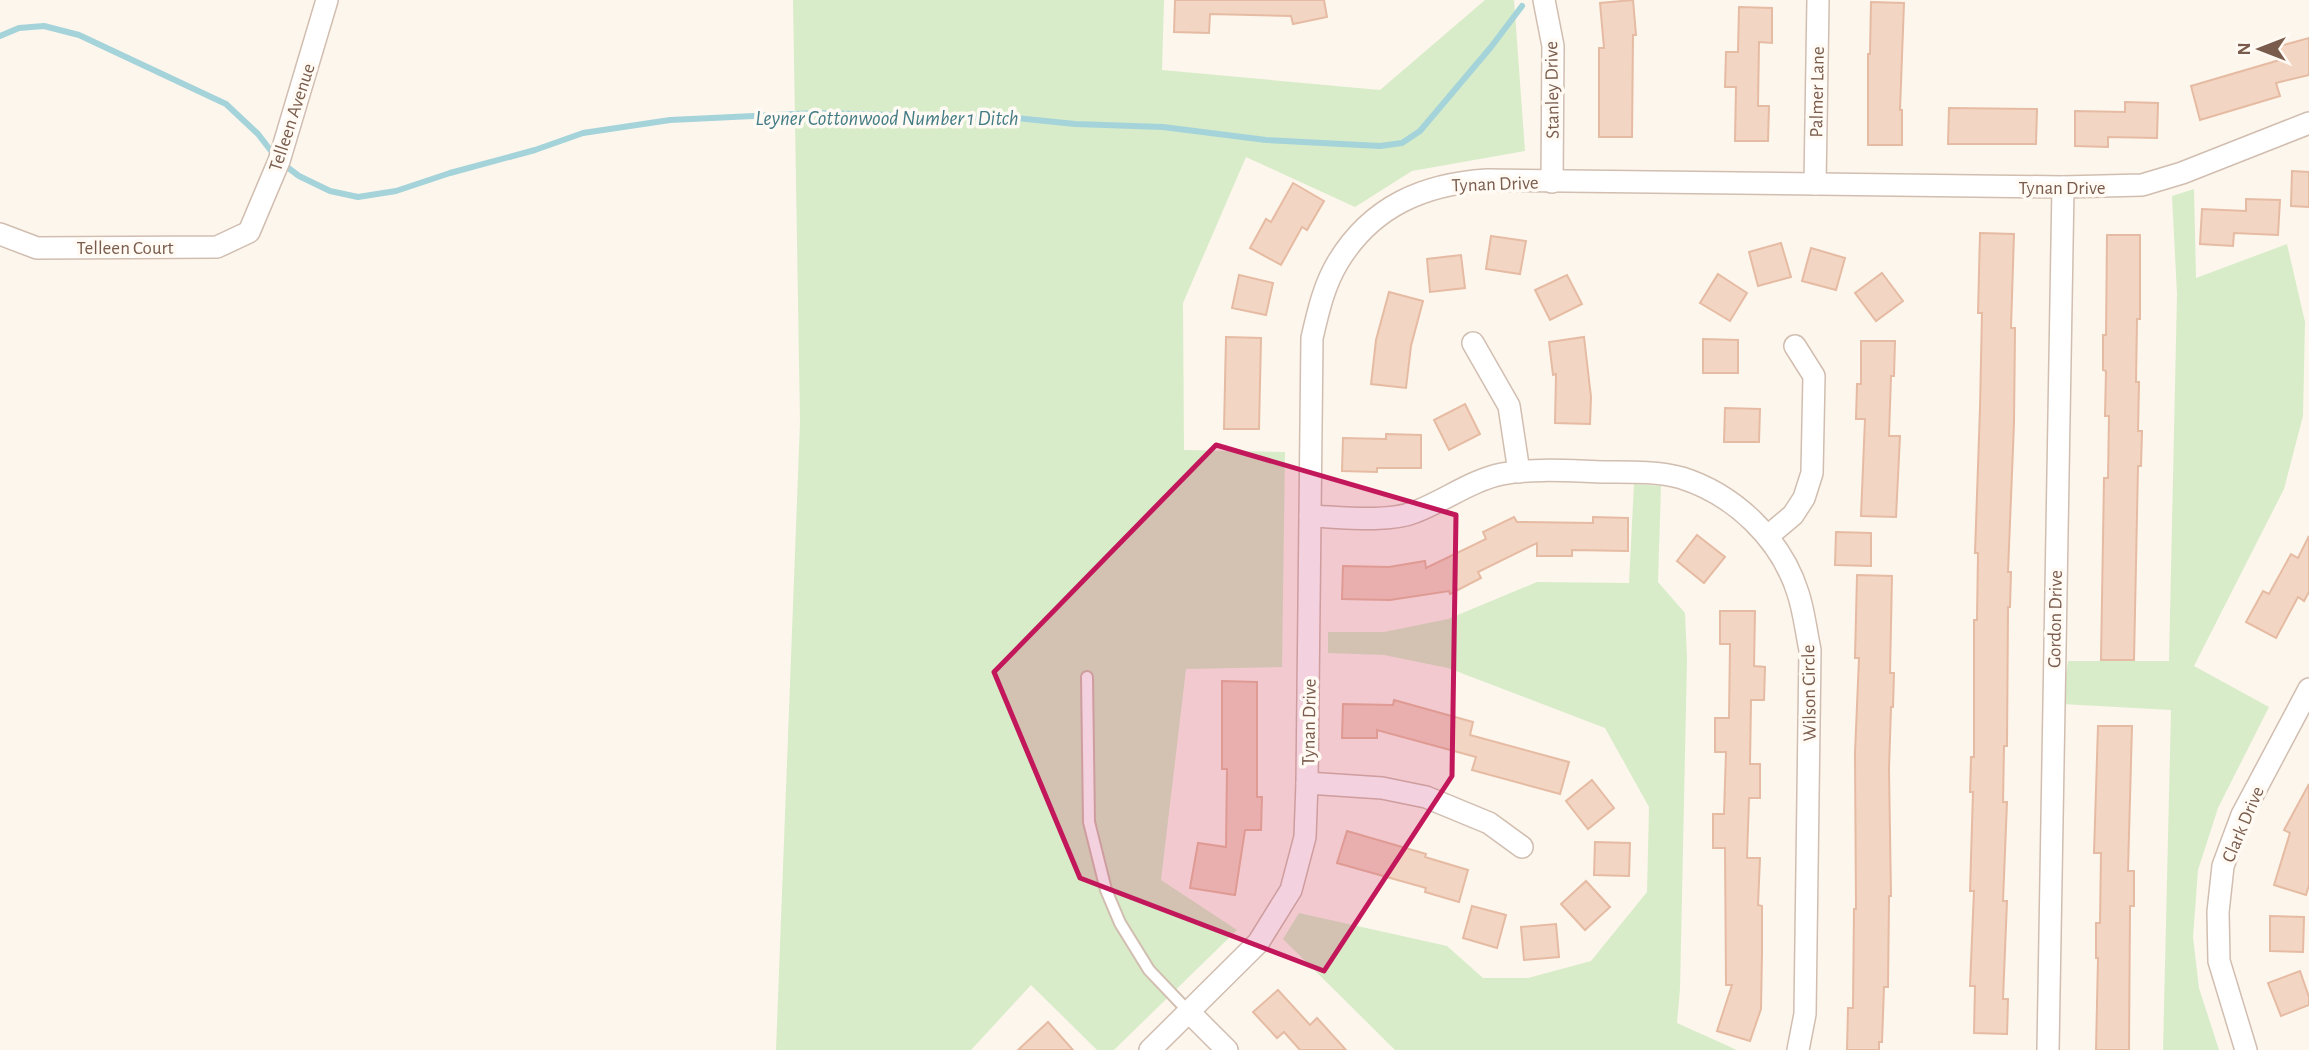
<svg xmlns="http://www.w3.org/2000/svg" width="2309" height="1050" viewBox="0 0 2309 1050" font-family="'Alegreya Sans',sans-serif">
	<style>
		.green { fill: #d8ecc9 }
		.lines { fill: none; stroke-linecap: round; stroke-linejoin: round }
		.stream { stroke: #a5d3da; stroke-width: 6 }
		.building { fill: #f3d5c3; stroke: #e6bba3; stroke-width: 2 }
		.lane-casing { stroke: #d1beb0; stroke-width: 14 }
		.street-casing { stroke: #d1beb0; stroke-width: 24 }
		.lane { stroke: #fff; stroke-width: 10 }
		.street { stroke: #fff; stroke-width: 21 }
		.marked { fill: #c2185b; fill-opacity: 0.2; stroke: #c2185b; stroke-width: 5; stroke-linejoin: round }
		.labels { text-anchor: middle; stroke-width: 7; stroke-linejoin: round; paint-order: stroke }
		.street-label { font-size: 19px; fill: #7a5c4d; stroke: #fffaf3 }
		.water-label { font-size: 21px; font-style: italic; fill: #437c86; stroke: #fffaf3 }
	</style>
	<rect width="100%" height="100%" fill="#fdf6ec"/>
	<g class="green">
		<polygon points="793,0 1164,0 1162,70 1380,90 1485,0 1514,0 1525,151 1412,171 1355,207 1246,157 1183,303 1184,450 1285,452 1282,667 1186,669 1161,880 1237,930 1114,1050 1097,1050 1031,985 971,1050 776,1050 800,422"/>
		<polygon points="2194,189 2196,278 2287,244 2305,322 2303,416 2284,489 2194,666 2269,707 2218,808 2198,870 2193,937 2199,988 2219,1050 2163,1050 2171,710 2062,704 2068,661 2169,661 2177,294 2172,196"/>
		<polygon points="1634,484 1661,486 1658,582 1685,613 1687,659 1680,989 1677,1023 1737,1050 1395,1050 1283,939 1299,913 1447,946 1483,978 1528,978 1591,961 1647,892 1649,807 1605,728 1448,668 1384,655 1328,653 1328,632 1384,632 1448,619 1537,582 1629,583"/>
	</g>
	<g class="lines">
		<g class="stream">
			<polyline points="0,36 19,28 44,26 79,35 226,104 258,134 275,156"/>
			<polyline points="283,164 299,176 330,191 358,197 396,191 450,173 535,150 583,133 670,120 816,113 1016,118 1075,124 1163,127 1266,140 1380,146 1402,143 1420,131 1491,47 1522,6"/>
		</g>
	</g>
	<g class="building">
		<polygon points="1175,0 1324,0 1327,17 1293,24 1291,16 1210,14 1209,33 1174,32"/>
		<polygon points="1633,0 1636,35 1633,35 1632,137 1599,137 1599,48 1604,48 1600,3"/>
		<polygon points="1871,2 1904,3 1900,110 1902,110 1902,145 1868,145 1868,54 1870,54"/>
		<polygon points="1739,7 1772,8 1772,43 1759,42 1758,106 1769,106 1768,141 1735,141 1736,87 1725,87 1726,52 1738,52"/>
		<polygon points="2309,38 2309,75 2276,83 2280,96 2200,120 2191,86 2283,59 2280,46"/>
		<polygon points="2125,102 2158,103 2157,138 2108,137 2108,147 2075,146 2075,111 2125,112"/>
		<polygon points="1949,108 2037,109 2036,144 1948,144"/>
		<polygon points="2292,171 2309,172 2309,207 2291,206"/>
		<polygon points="1293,183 1324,201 1307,230 1302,227 1281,265 1250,248 1266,219 1271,222"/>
		<polygon points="2246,199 2280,200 2278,235 2234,233 2233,246 2200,244 2202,209 2246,211"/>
		<polygon points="1980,233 2014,234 2011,328 2015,328 2014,423 2008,572 2011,572 2010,607 2008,607 2007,746 2004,746 2003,802 2007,802 2003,901 2007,901 2003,999 2008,999 2007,1034 1974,1033 1975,986 1970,986 1974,891 1970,891 1973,792 1970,792 1971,757 1974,757 1974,620 1977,620 1978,553 1975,553 1980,408 1982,313 1978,313"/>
		<polygon points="2107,235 2140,235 2140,319 2137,319 2136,382 2139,382 2138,431 2142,431 2141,466 2138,466 2134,660 2101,660 2104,478 2108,478 2109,416 2105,416 2106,371 2103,370 2103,335 2106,335"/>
		<polygon points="1491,236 1526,241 1520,274 1486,269"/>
		<polygon points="1781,243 1791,277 1758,286 1749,252"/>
		<polygon points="1811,248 1845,258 1836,290 1802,281"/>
		<polygon points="1461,255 1465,288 1430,292 1427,259"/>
		<polygon points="1882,273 1903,301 1876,321 1855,293"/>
		<polygon points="1718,274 1747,293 1730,321 1700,303"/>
		<polygon points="1239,275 1273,283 1266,315 1232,308"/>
		<polygon points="1567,275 1582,304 1550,320 1535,290"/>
		<polygon points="1389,292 1423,301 1411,346 1406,388 1371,384 1376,340"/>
		<polygon points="1226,337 1261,338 1259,429 1224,429"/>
		<polygon points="1584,337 1591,397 1590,424 1555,423 1556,374 1553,375 1549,342"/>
		<polygon points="1703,339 1738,340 1738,373 1703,373"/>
		<polygon points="1861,341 1895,341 1894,376 1891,376 1889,436 1900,436 1896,517 1861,516 1865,419 1856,419 1857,384 1861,384"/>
		<polygon points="1465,404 1480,434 1449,450 1434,420"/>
		<polygon points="1725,408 1760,409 1759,442 1724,442"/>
		<polygon points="1386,434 1421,435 1421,468 1377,468 1377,472 1342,471 1343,438 1386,439"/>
		<polygon points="1514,517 1517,522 1593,523 1593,517 1628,518 1628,551 1572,550 1572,556 1537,556 1537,543 1478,572 1481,578 1450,594 1449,591 1390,600 1342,599 1343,566 1389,567 1425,561 1426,568 1486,539 1483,532"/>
		<polygon points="1836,532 1871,533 1871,566 1835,565"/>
		<polygon points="1697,535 1725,557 1704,583 1677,561"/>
		<polygon points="2309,536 2309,592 2304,601 2298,597 2276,638 2246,622 2263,591 2269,594 2291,554 2298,558"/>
		<polygon points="1857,575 1892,576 1890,673 1894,673 1893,707 1891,707 1889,769 1891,896 1889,896 1888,987 1884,987 1882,1042 1879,1042 1879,1050 1847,1050 1848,1008 1853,1008 1854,909 1856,909 1855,753 1859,658 1855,658"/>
		<polygon points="1720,611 1755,611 1754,666 1765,667 1764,700 1751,700 1750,764 1760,764 1760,798 1749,798 1747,858 1760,858 1758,905 1762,906 1762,952 1761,1009 1750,1041 1717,1031 1732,985 1726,985 1725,848 1713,848 1713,814 1724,814 1726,752 1715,752 1715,718 1729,718 1730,644 1720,644"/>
		<polygon points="1222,681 1257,682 1257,797 1262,797 1261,830 1245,830 1235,895 1190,888 1198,843 1226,847 1227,769 1222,769"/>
		<polygon points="1394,700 1473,722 1470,735 1569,762 1560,794 1472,770 1476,757 1377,730 1377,738 1342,738 1343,704 1393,705"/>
		<polygon points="2098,726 2132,726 2128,871 2134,871 2134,906 2130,906 2129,1050 2096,1050 2098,958 2096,958 2096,923 2100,923 2101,853 2094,853"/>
		<polygon points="1592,780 1614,808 1588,829 1566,801"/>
		<polygon points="2309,784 2309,885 2306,895 2274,885 2290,833 2284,830"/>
		<polygon points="1347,831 1426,854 1425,857 1468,870 1459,902 1425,892 1426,888 1337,863"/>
		<polygon points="1595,842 1630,843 1629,876 1594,875"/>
		<polygon points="1586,881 1610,907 1585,930 1561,904"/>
		<polygon points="1472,906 1506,915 1497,948 1463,938"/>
		<polygon points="2270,916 2304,917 2303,952 2270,951"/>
		<polygon points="1556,924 1559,957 1524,960 1521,927"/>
		<polygon points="2300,971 2309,997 2309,1005 2281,1016 2268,983"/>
		<polygon points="1278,990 1310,1025 1317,1018 1346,1050 1300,1050 1284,1032 1277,1038 1253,1012"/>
		<polygon points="1048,1022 1073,1050 1018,1050"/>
	</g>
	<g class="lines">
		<g class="lane-casing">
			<polyline id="lane" points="1087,677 1089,822 1106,890 1120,923 1149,970 1189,1012"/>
		</g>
		<g class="street-casing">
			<g id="street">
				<polyline points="1544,0 1553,46 1552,182"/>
				<polyline points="1815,184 1818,0"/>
				<polyline points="0,234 37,248 217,247 249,232 279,161 327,0"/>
				<polyline points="1473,343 1509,406 1519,472"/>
				<path d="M1310 516C1339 517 1389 523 1415 512 1444 501 1472 480 1502 474 1535 468 1570 471 1603 472 1628 472 1657 471 1682 478 1735 495 1781 539 1798 593 1804 611 1806 631 1810 650L1805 1014 1798 1050"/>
				<polyline points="1768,536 1793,515 1804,498 1812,473 1814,376 1795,346"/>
				<polyline points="1307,783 1382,788 1426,797 1489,823 1522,847"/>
				<polyline points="1189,1012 1227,1050"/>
				<path d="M1150 1050 1258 943 1291 890 1305 837 1307 783 1312 338C1318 312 1324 285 1338 262 1372 206 1424 184 1487 180L2063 187 2142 185 2182 173 2309 123"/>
				<polyline points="2048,1050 2063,187"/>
				<polyline points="2246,1050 2219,961 2218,912 2223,866 2242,815 2309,689"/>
			</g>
		</g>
		<use href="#lane" class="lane"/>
		<use href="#street" class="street"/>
	</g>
	<path class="marked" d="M1216 445 1456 515 1452 776 1324 971 1080 878 994 672Z"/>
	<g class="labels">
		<g class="street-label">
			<text transform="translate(1551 90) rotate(-91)" y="7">Stanley Drive</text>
			<text transform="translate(1816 92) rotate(-89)" y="7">Palmer Lane</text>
			<text transform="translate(291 117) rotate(-72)" y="7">Telleen Avenue</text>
			<text transform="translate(1495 183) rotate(-2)" y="7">Tynan Drive</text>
			<text x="2062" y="194">Tynan Drive</text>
			<text x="125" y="254">Telleen Court</text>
			<text transform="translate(2054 619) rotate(-89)" y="7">Gordon Drive</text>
			<text transform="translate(1808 693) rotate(-91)" y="7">Wilson Circle</text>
			<text transform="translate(1308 722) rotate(-89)" y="7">Tynan Drive</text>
			<text transform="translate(2242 824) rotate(-67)" y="7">Clark Drive</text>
		</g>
		<g class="water-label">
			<text x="887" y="125">Leyner Cottonwood Number 1 Ditch</text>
		</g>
	</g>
	<g transform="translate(2260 49) rotate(270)" stroke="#fffaf3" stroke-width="5" paint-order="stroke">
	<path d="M0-5L12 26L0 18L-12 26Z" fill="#7a5c4d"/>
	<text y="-10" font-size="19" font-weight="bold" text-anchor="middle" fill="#7a5c4d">N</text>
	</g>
</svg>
